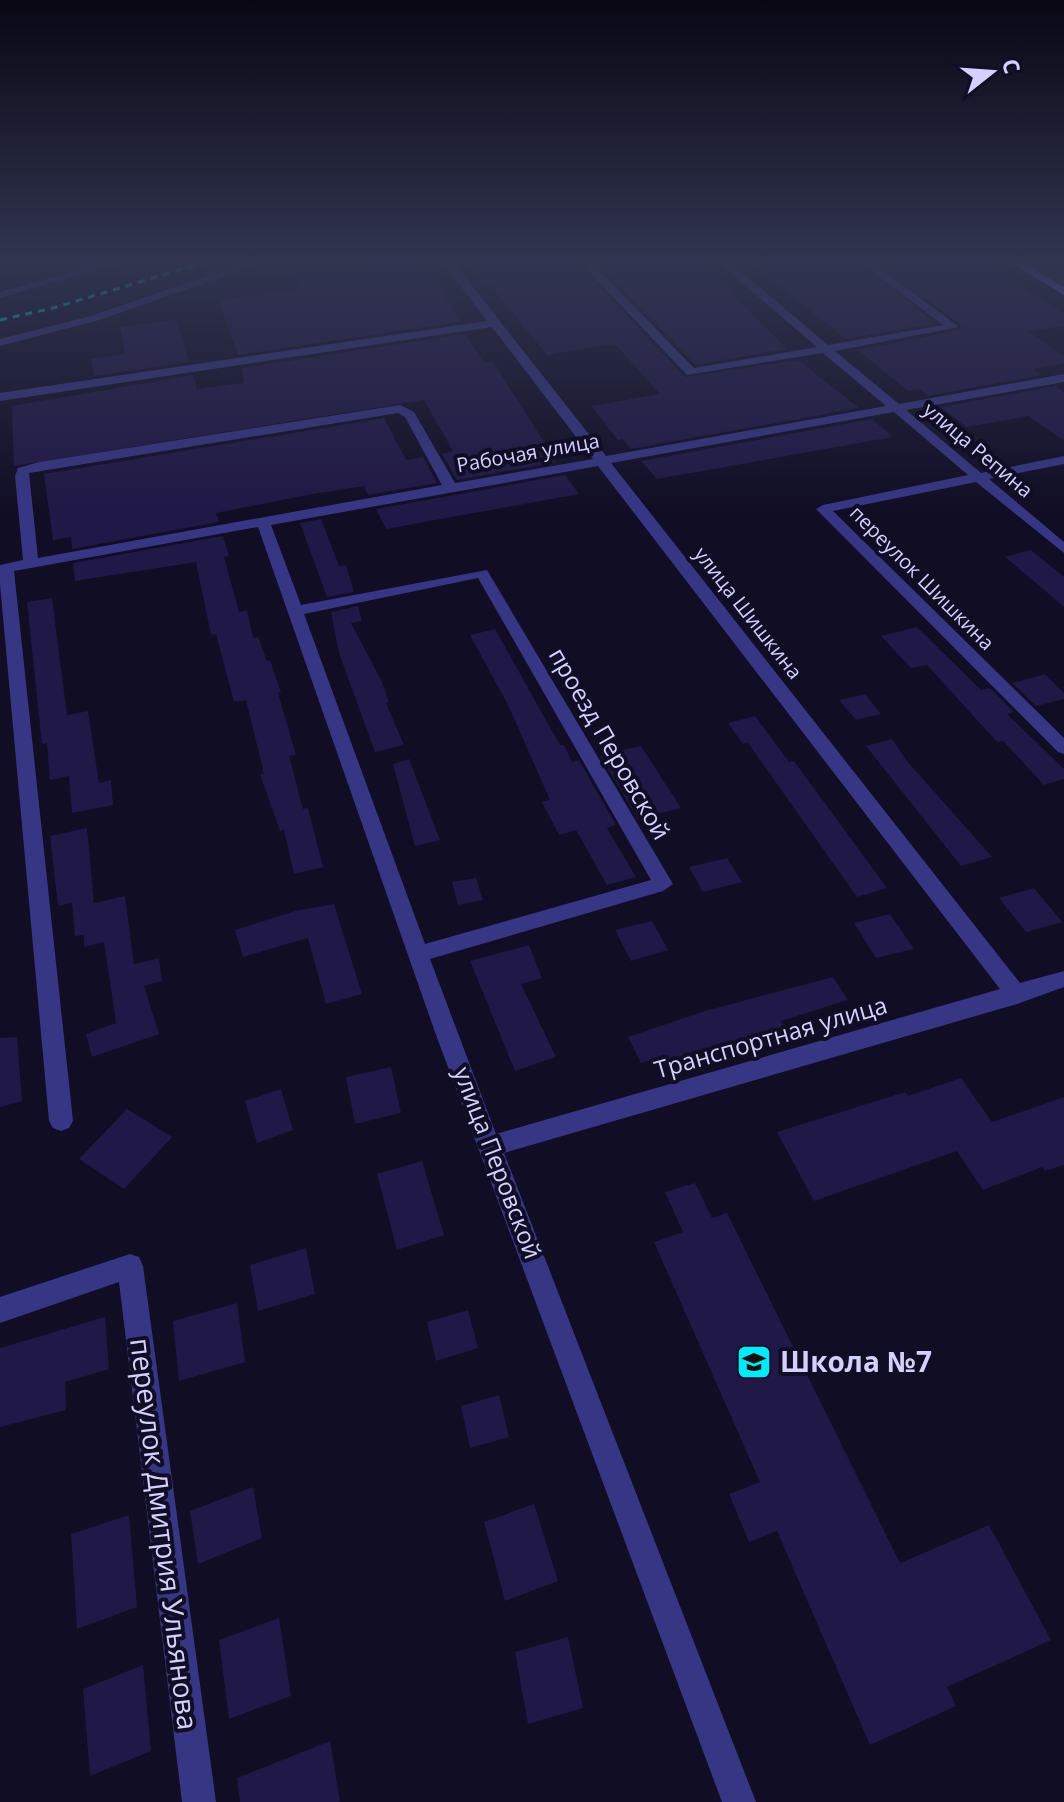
<svg xmlns="http://www.w3.org/2000/svg" width="1064" height="1802" viewBox="0 0 1064 1802" font-family="'Open Sans',sans-serif">
	<style>
		.green { fill: #102e2c }
		.building { fill: #201846 }
		.lines { fill: none; stroke-linecap: round; stroke-linejoin: round }
		.minor { fill: #373685; fill-rule: evenodd }
		.tertiary { fill: #373685; fill-rule: evenodd }
		.secondary { fill: #6768ff; fill-rule: evenodd }
		.rail { stroke: #00eafb; stroke-width: 3; stroke-dasharray: 7 6; stroke-linecap: butt }
		.labels { text-anchor: middle; stroke-width: 8; stroke-linejoin: round; paint-order: stroke }
		.far-street-label { font-size: 20px; fill: #d4d0ff; stroke: #100d24 }
		.street-label { font-size: 24px; fill: #d4d0ff; stroke: #100d24 }
		.near-poi-label { font-size: 28px; font-weight: bold; fill: #d4d0ff; stroke: #100d24; text-anchor: start }
		.near-street-label { font-size: 28px; fill: #d4d0ff; stroke: #100d24 }
	</style>
	<rect width="100%" height="100%" fill="#100d24"/>
	<polygon class="green" points="1064,259 1064,286 1020,261 1022,259"/>
	<g class="building">
		<polygon points="463,259 525,259 531,266 574,260 685,377 798,360 859,408 631,449 623,439 618,440 591,406 660,394 615,344 547,355 490,285 485,286"/>
		<polygon points="593,259 698,259 787,349 695,365"/>
		<polygon points="746,259 853,259 936,323 846,339"/>
		<polygon points="874,259 978,259 1064,314 1064,326 1028,331 1064,356 1064,363 1033,369 1041,375 928,396 919,389 908,391 858,350 960,330 962,327"/>
		<polygon points="415,260 420,266 427,265 445,291 442,292 461,319 458,322 238,355 218,300 302,289 295,272"/>
		<polygon points="177,320 189,362 94,376 91,359 125,354 120,327"/>
		<polygon points="465,334 485,363 493,362 557,462 457,480 442,454 453,451 424,400 14,466 12,406 193,375 197,389 244,383 242,368"/>
		<polygon points="1056,386 1064,392 1064,441 1029,416 966,427 941,407"/>
		<polygon points="384,418 406,460 423,457 437,483 368,495 364,486 313,494 216,513 219,522 72,549 71,537 53,540 44,474"/>
		<polygon points="872,419 893,437 657,479 641,461"/>
		<polygon points="565,475 579,494 386,529 376,509"/>
		<polygon points="321,519 339,566 346,565 354,592 327,597 300,523"/>
		<polygon points="223,536 229,556 224,557 239,612 247,610 253,638 258,637 267,661 270,660 281,692 278,693 296,755 289,756 303,809 308,808 323,867 294,874 284,830 280,831 260,774 264,774 246,700 234,702 216,634 211,635 196,562 75,581 73,563"/>
		<polygon points="1031,550 1064,577 1064,607 1005,557"/>
		<polygon points="52,598 67,715 88,711 99,783 111,780 113,805 72,813 69,776 50,780 47,743 42,744 27,602"/>
		<polygon points="358,606 362,621 351,623 382,682 389,702 386,703 404,745 375,752 339,653 331,612"/>
		<polygon points="917,627 981,690 990,688 1014,712 1007,714 1064,769 1064,779 1044,785 1003,741 997,742 927,665 911,668 881,636"/>
		<polygon points="495,629 560,745 564,745 572,762 579,760 616,825 607,828 636,877 607,885 576,830 559,835 542,802 550,800 509,707 470,635"/>
		<polygon points="1045,674 1064,693 1064,699 1036,706 1012,683"/>
		<polygon points="865,694 881,714 856,720 839,700"/>
		<polygon points="755,716 789,762 794,761 887,888 857,897 748,743 743,744 728,723"/>
		<polygon points="892,739 907,761 992,857 961,866 866,746"/>
		<polygon points="641,746 681,808 638,819 600,755"/>
		<polygon points="409,759 440,840 415,846 393,764"/>
		<polygon points="87,828 94,903 125,896 134,964 159,958 162,981 144,986 159,1034 92,1057 86,1034 116,1023 104,942 84,947 84,935 75,936 72,903 58,906 50,836"/>
		<polygon points="727,858 742,882 703,892 689,867"/>
		<polygon points="476,878 483,900 458,905 452,882"/>
		<polygon points="1034,888 1062,922 1026,932 999,898"/>
		<polygon points="334,904 362,994 326,1004 308,938 243,957 235,930 295,911"/>
		<polygon points="890,914 914,949 876,958 854,923"/>
		<polygon points="652,921 668,950 631,961 615,930"/>
		<polygon points="529,945 542,978 521,984 556,1057 515,1071 470,961"/>
		<polygon points="833,977 848,1000 781,1021 786,1029 724,1048 722,1043 658,1064 655,1059 641,1063 628,1037 705,1011"/>
		<polygon points="17,1037 22,1101 0,1107 0,1038"/>
		<polygon points="391,1067 401,1113 355,1124 346,1077"/>
		<polygon points="961,1078 992,1122 1064,1097 1064,1165 1045,1171 1042,1167 983,1190 957,1151 814,1201 777,1132 905,1092 908,1096"/>
		<polygon points="281,1089 293,1130 257,1143 245,1101"/>
		<polygon points="127,1109 172,1137 124,1189 79,1159"/>
		<polygon points="422,1161 444,1235 397,1250 377,1174"/>
		<polygon points="695,1183 712,1218 727,1213 900,1563 989,1525 1051,1640 947,1687 956,1706 870,1745 777,1531 749,1542 729,1494 760,1482 654,1242 683,1232 665,1192"/>
		<polygon points="306,1248 315,1294 258,1311 250,1265"/>
		<polygon points="237,1303 245,1362 179,1381 173,1321"/>
		<polygon points="468,1310 478,1348 436,1361 427,1322"/>
		<polygon points="105,1317 109,1369 65,1382 66,1410 0,1427 0,1348"/>
		<polygon points="499,1395 509,1437 470,1448 461,1406"/>
		<polygon points="253,1487 262,1538 198,1564 190,1511"/>
		<polygon points="534,1504 558,1581 505,1601 484,1522"/>
		<polygon points="129,1515 137,1607 77,1629 71,1534"/>
		<polygon points="279,1618 291,1696 229,1719 219,1640"/>
		<polygon points="568,1637 583,1708 528,1724 515,1652"/>
		<polygon points="143,1665 151,1751 90,1776 83,1689"/>
		<polygon points="330,1741 340,1802 240,1802 237,1778"/>
	</g>
	<g class="lines">
		<g class="minor">
			<polygon points="116,259 134,259 0,298 0,292"/>
			<path d="M440 259H451L606 456 886 406 823 353 687 375 577 259H588L694 368 817 347 714 259H726L828 345 943 325 856 259H868L959 327 835 351 899 404 1064 374V382L906 410 981 473 1064 456V464L989 479 1064 542V553L976 482 833 511 1064 738V754L1058 752 816 509 823 505 968 475 894 412 611 463 1020 983 1064 971V987L1017 1004 504 1153 756 1802H722L436 1035 258 527 14 571 73 1121 69 1128 61 1131 53 1128 49 1121 0 584V565L23 560 15 476 18 468 39 462 400 405 414 412 455 483 593 459 492 327 0 401V393L487 321ZM398 413 405 417 442 485 38 558 29 473ZM598 466 1000 989 496 1134 430 959 663 891 673 884 487 570 301 605 271 525ZM478 578 651 880 425 944 304 614Z"/>
			<polygon points="130,1254 139,1257 143,1266 216,1802 182,1802 119,1282 0,1323 0,1297"/>
		</g>
		<polygon class="tertiary" points="257,259 273,259 99,320 0,346 0,339 91,316"/>
		<polygon class="secondary" points="1004,259 1017,259 1064,287 1064,295"/>
		<polyline class="rail" points="0,320 53,308 216,259"/>
	</g>
	<linearGradient id="sky" x2="0" y2="1"><stop stop-color="#090714"/><stop offset="0.51" stop-color="#313550"/><stop offset="1" stop-color="#313550" stop-opacity="0"/></linearGradient>
	<rect width="1064" height="512" fill="url(#sky)"/>
	<defs>
		<g id="school-square" transform="scale(1.8)"><rect x="-9" y="-9" width="18" height="18" rx="4" fill="#00eafb" stroke="#100d24"/><path d="M0-5L7-2L0 1L-7-2ZM-4 1L0 2.5L4 1V4Q0 6-4 4Z" fill="#111"/></g>
	</defs>
	<g fill-rule="evenodd">
		<use href="#school-square" x="754" y="1362"/>
	</g>
	<g class="labels">
		<g class="far-street-label">
			<text transform="translate(978 450) rotate(40)" y="7">улица Репина</text>
			<text transform="translate(528 453) rotate(-10)" y="7">Рабочая улица</text>
			<text transform="translate(922 578) rotate(45)" y="7">переулок Шишкина</text>
			<text transform="translate(748 613) rotate(52)" y="7">улица Шишкина</text>
		</g>
		<g class="street-label">
			<text transform="translate(609 744) rotate(60)" y="8">проезд Перовской</text>
			<text transform="translate(771 1038) rotate(-16)" y="8">Транспортная улица</text>
			<text transform="translate(497 1163) rotate(69)" y="8">улица Перовской</text>
		</g>
		<g class="near-poi-label">
			<text x="780" y="1372">Школа №7</text>
		</g>
		<g class="near-street-label">
			<text transform="translate(164 1534) rotate(83)" y="10">переулок Дмитрия Ульянова</text>
		</g>
	</g>
	<g transform="translate(992 72) rotate(73)" stroke="#100d24" stroke-width="6" paint-order="stroke">
	<path d="M0-6L14 30L0 20L-14 30Z" fill="#d4d0ff"/>
	<text y="-12" font-size="22" font-weight="bold" text-anchor="middle" fill="#d4d0ff">С</text>
	</g>
</svg>
